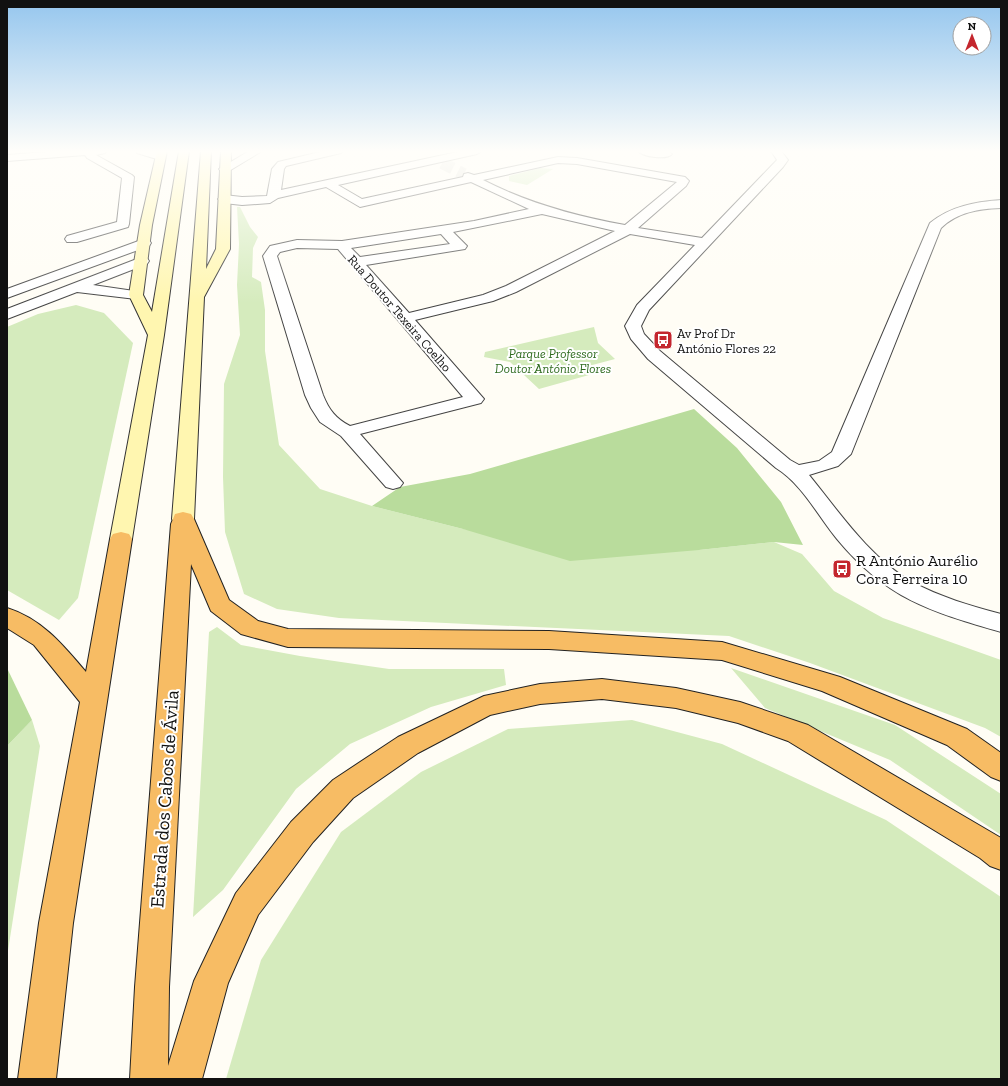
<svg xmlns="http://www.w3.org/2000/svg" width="1008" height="1086" viewBox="0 0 1008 1086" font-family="'Zilla Slab',serif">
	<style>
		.green { fill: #d5ebbd }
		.forest { fill: #b9dc9c }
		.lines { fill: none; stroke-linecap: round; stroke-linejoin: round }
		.minor-tunnel { stroke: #dbdad3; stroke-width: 12; stroke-dasharray: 12 6; stroke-linecap: butt }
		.minor-casing { stroke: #444; stroke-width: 2 }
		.tertiary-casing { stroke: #444; stroke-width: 2 }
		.secondary-casing { stroke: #333; stroke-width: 2 }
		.trunk-casing { stroke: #222; stroke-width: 2 }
		.minor { fill: #fff; fill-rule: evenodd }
		.tertiary { fill: #fff; fill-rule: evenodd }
		.secondary { fill: #fff6b0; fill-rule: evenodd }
		.trunk { fill: #f7bc64; fill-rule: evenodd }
		.labels { text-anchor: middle; stroke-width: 4; stroke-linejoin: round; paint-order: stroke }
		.far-street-label { font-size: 13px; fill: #111; stroke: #fff }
		.far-poi-label { font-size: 13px; fill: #111; stroke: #fff; text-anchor: start }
		.far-park-label { font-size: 13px; font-style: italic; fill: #2f6b1f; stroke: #fff }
		.poi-label { font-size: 16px; fill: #111; stroke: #fff; text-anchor: start }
		.near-street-label { font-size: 19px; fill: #111; stroke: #fff }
	</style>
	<rect width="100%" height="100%" fill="#fffdf5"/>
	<g class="green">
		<polygon points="540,168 553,169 527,185 509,181 509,176"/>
		<polygon points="237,207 240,207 250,227 258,237 253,248 252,277 261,282 265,310 265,351 279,445 320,489 372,506 463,529 699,550 774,542 802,554 834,591 883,618 1001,660 1001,737 985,728 810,663 729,636 339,618 277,609 244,594 225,532 223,477 224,384 240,335 237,285 239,244"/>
		<polygon points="76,305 104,313 133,343 78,598 59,620 7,590 7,327 38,314"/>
		<polygon points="594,327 598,343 615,359 581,368 589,375 539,389 510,362 484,357 485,352"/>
		<polygon points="217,627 241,645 300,656 389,669 504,669 506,685 431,707 350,744 296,789 223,890 193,917 209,632"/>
		<polygon points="731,668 895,725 1001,794 1001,835 890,760 765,708"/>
		<polygon points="32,720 40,746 7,957 7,746"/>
		<polygon points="632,720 722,744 886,820 1001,897 1001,1079 226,1079 261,960 341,832 421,772 508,729"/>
	</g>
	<g class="forest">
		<polygon points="694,409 737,448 781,502 803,545 774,542 699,550 570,561 463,529 372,506 400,487 470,474"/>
		<polygon points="7,668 32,720 7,746"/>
	</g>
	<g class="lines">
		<polyline class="minor-tunnel" points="442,163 464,174"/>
		<g class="minor-casing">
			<g id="minor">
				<polygon points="59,151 106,151 105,153 96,155 132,175 134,177 129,224 128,227 77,242 67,242 65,239 67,236 117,222 122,178 87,158 85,155 7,161 7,155"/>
				<path d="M136 151C145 151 159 149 165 157L160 160 137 153Z"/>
				<path d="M324 151H342L341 153 286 166 284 169 281 190 462 151H482L477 154 338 185 362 199 463 177 464 174 468 173 474 175 558 157 577 158 685 177 689 181 686 186 638 228 702 238 777 160 771 151H781L788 160 783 167 649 310 641 326 644 334 660 351 790 460 799 465 819 461 832 452 930 223C951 206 975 202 1001 200V208C978 209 958 212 941 228L851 454 838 466 809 475C840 513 869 557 912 582 940 597 971 606 1001 614V632C929 611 887 599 837 539 818 516 802 484 776 468L648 359 631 339 625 326 637 305 695 245 630 234 516 292 493 301 415 320 484 399 481 403 360 434 403 483 400 487 393 489 386 487 341 436 320 422 311 408 305 395 263 256 270 246 297 240 342 241 474 221 529 209 471 182 360 207 326 187 278 198 270 203 242 205 224 203 218 199 224 195 242 197 267 196 272 169 278 162ZM558 163 577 164 677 182 625 225C575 216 528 203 483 180ZM542 214 615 231 506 286 483 295 409 313 366 265 465 249 467 246 453 232ZM441 234 450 244 360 257 351 248ZM297 248 338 249 463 397 350 426C336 419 329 410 323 395L277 256 280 252Z"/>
				<path d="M638 151H668L672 154C667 160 643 157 638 151Z"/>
			</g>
		</g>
		<g class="tertiary-casing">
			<g id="tertiary">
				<polygon points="249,151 262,151 229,171 221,171 219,169"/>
				<polygon points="144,239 149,240 151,243 149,246 7,298 7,289"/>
				<polygon points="142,257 147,258 149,261 147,264 93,285 141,292 143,295 141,298 136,299 77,292 7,319 7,309"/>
			</g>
		</g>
		<g class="secondary-casing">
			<g id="secondary">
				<polygon points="157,151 167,151 152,225 143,295 152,312 179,151 189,151 164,335 132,539 129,544 121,546 113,544 110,539 148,335 129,295 140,225"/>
				<polygon points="201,151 211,151 206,269 216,249 221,151 231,151 230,249 204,297 194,519 191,524 183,526 175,524 172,519"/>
			</g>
		</g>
		<g class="trunk-casing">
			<g id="trunk">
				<polygon points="183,512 191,514 194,519 229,600 258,621 288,629 549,631 722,642 840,677 967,729 1001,753 1001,781 991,777 947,745 822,691 722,660 549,649 288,647 241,634 211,611 191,564 169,987 168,1066 194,981 236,893 291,822 333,780 398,737 484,696 540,684 602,679 676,688 740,702 808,725 1001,838 1001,870 990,866 980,858 788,741 738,723 676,708 602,699 540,704 490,715 418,753 353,798 313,842 258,915 228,983 202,1079 130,1079 135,987 171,524 175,514"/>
				<path d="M121 532 129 534 132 539 73 923 56 1079H18L39 923 80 702 34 645 7 628V608C42 619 63 645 86 672L110 539 113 534Z"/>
			</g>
		</g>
		<use href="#minor" class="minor"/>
		<use href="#tertiary" class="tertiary"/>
		<use href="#secondary" class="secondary"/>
		<use href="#trunk" class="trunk"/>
	</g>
	<linearGradient id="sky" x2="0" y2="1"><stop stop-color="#95c6ee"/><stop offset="0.5" stop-color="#fffefa"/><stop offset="1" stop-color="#fffefa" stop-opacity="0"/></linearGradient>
	<rect width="1008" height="303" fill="url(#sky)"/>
	<defs>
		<g id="bus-square" transform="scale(1)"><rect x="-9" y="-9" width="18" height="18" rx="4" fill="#c4262e" stroke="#fff"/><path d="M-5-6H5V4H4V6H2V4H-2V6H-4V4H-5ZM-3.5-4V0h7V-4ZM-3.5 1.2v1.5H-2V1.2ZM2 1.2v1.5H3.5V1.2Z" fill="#fff"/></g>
	</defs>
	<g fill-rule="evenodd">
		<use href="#bus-square" x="663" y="340"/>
		<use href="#bus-square" x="842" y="569"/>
	</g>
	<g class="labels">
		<g class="far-street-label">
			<text transform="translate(400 313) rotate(49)" y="5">Rua Doutor Texeira Coelho</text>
		</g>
		<g class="far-poi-label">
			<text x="677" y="338">Av Prof Dr<tspan x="677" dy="15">António Flores 22</tspan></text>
		</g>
		<g class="far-park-label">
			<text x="553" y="358">Parque Professor<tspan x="553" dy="15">Doutor António Flores</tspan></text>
		</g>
		<g class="poi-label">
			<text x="856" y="566">R António Aurélio<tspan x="856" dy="18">Cora Ferreira 10</tspan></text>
		</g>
		<g class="near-street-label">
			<text transform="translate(164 799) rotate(-86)" y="7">Estrada dos Cabos de Ávila</text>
		</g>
	</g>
	<rect width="1008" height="1086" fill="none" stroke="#111111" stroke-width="16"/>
	<g transform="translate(972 36)"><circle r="19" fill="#ffffff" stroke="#a0a0a0"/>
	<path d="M0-3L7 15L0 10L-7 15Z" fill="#c4262e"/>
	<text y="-6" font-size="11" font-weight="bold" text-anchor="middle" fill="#111111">N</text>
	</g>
</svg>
